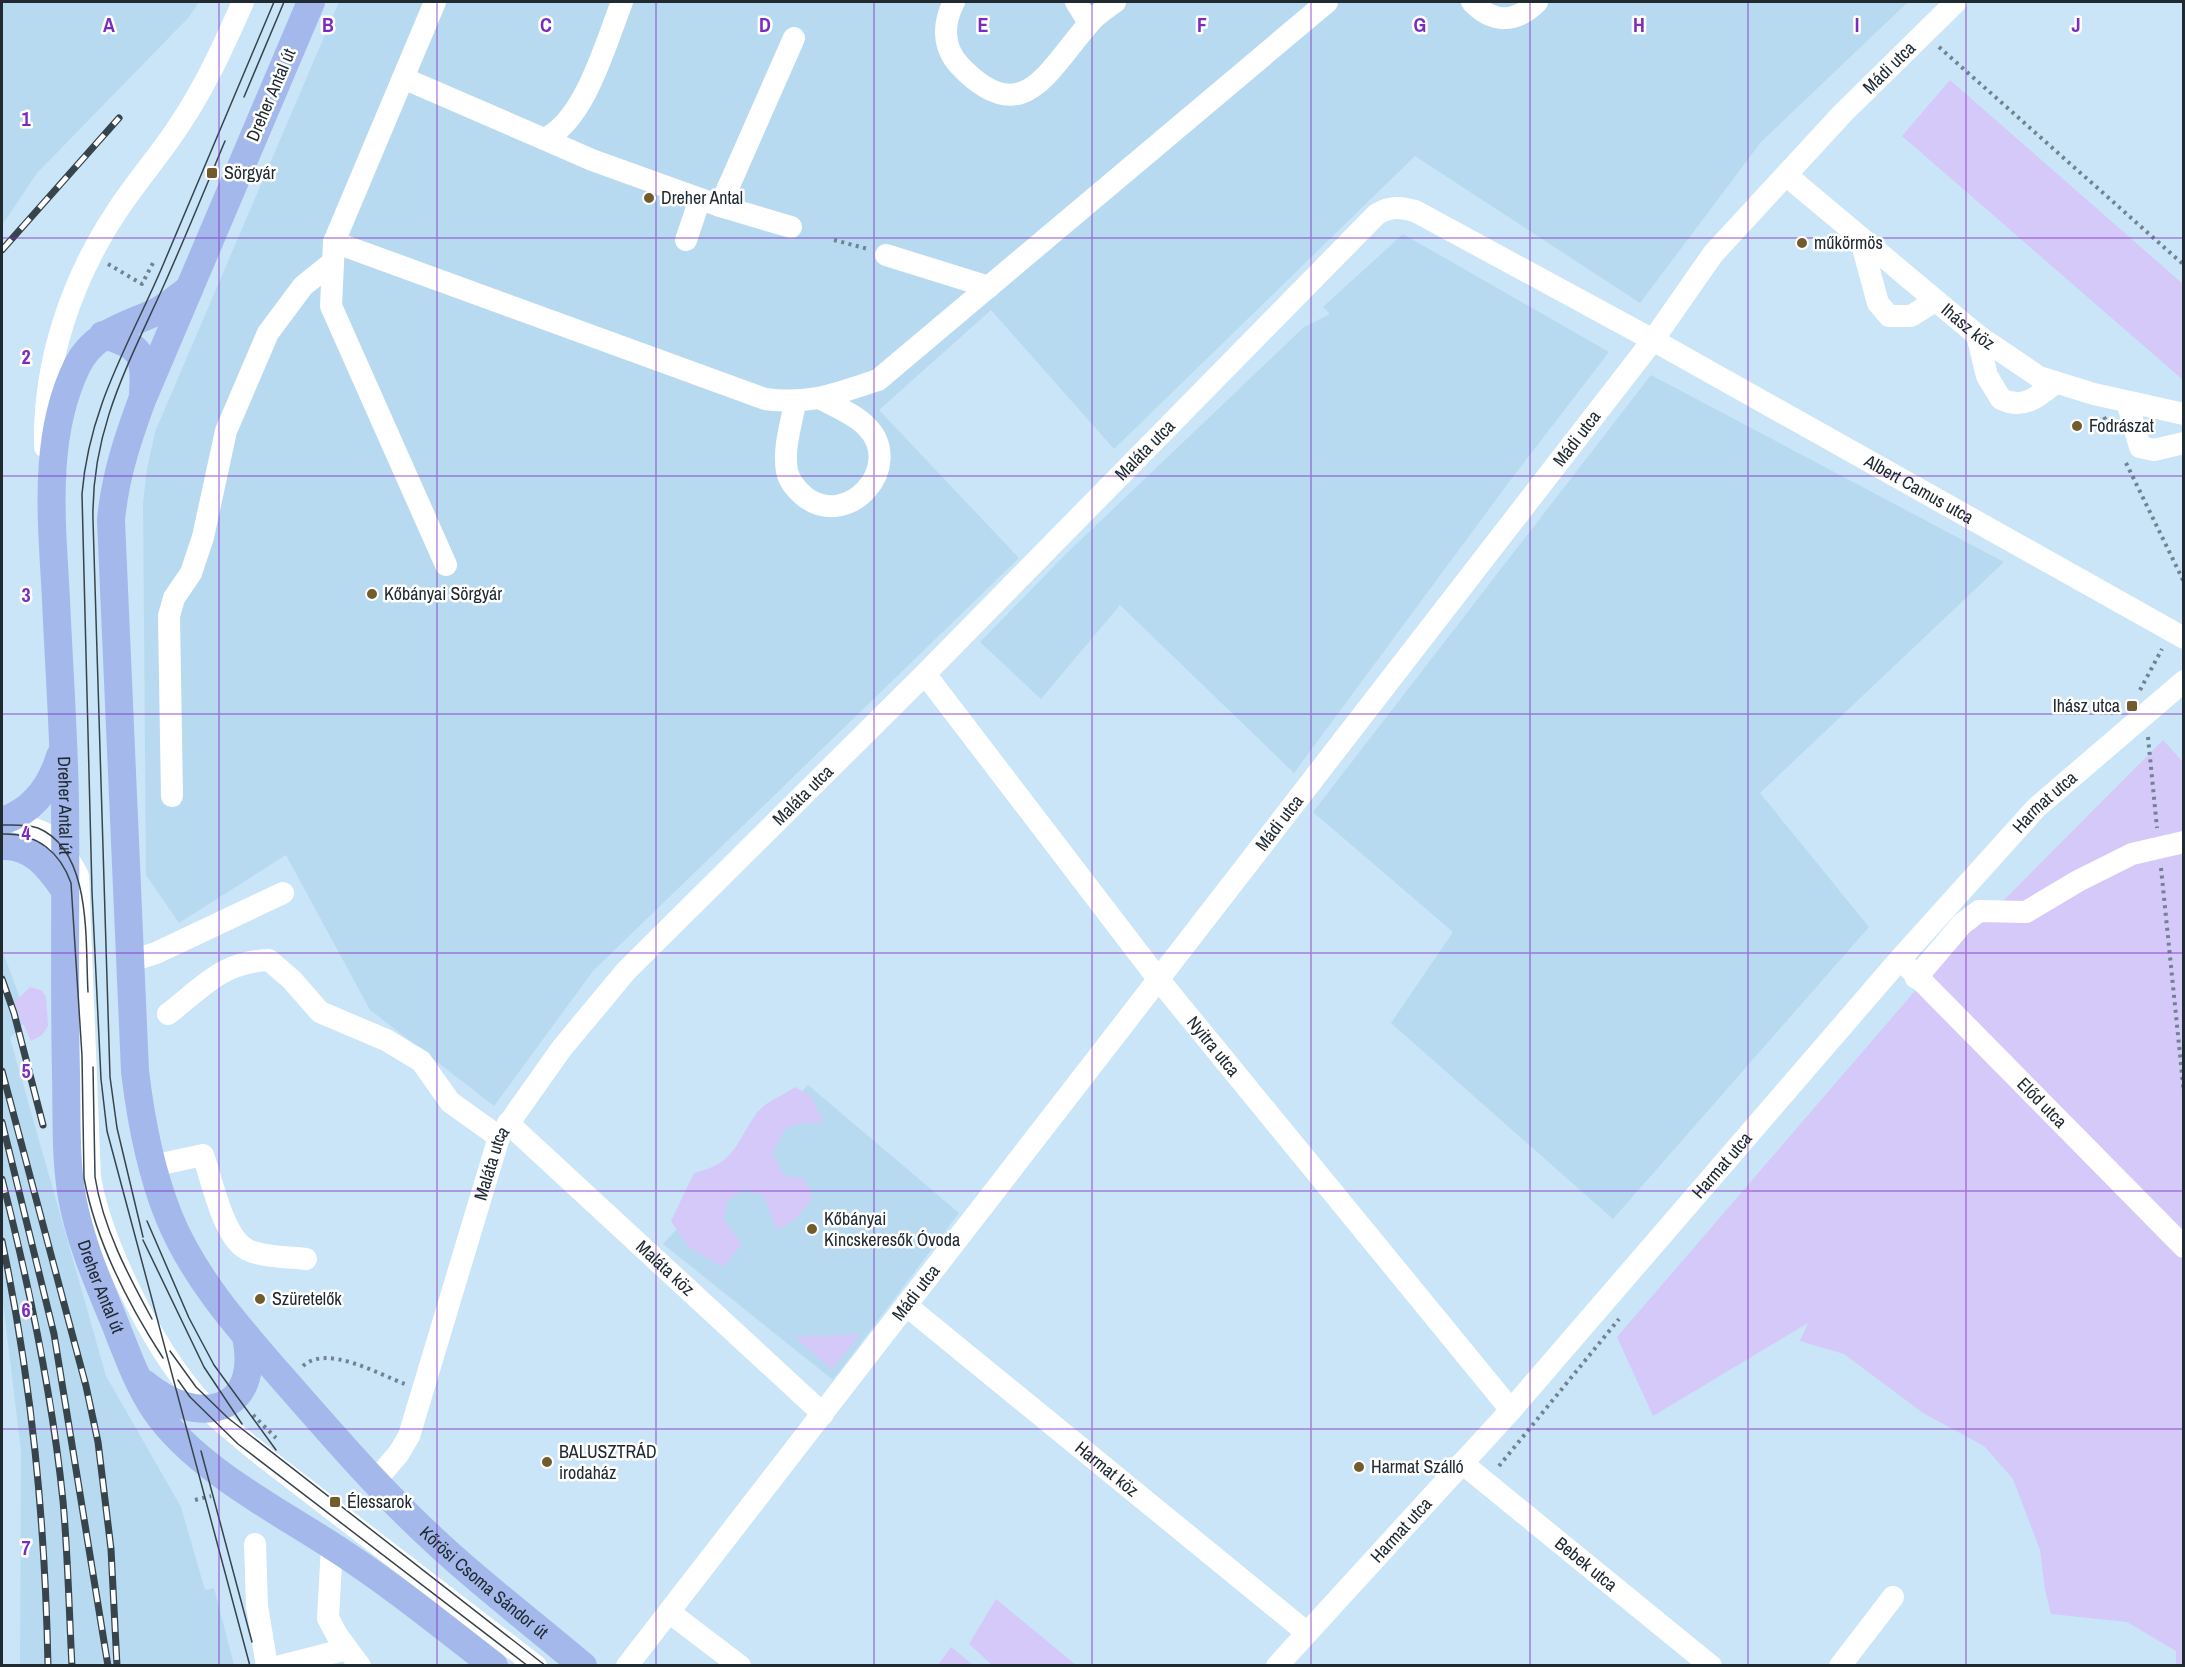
<svg xmlns="http://www.w3.org/2000/svg" width="2185" height="1667" viewBox="0 0 2185 1667" font-family="'Archivo Narrow',sans-serif">
	<style>
		.built { fill: #b8daf1 }
		.green { fill: #d5c9fa }
		.lines { fill: none; stroke-linecap: round; stroke-linejoin: round }
		.path { stroke: #718390; stroke-width: 4; stroke-dasharray: 3 4.5; stroke-linecap: butt }
		.minor { stroke: #fff; stroke-width: 22 }
		.major { stroke: #a4b8eb; stroke-width: 28 }
		.tram { stroke: #37444c; stroke-width: 1.5 }
		.rail-casing { stroke: #37444c; stroke-width: 7 }
		.rail { stroke: #fff; stroke-width: 4.5; stroke-dasharray: 14; stroke-linecap: butt }
		.grid { fill: none; stroke: #7b2cbf; stroke-width: 1.5; stroke-opacity: 0.55 }
		.poi-dot { fill: #725c2c; stroke: #fff; stroke-width: 2 }
		.labels { text-anchor: middle; stroke-width: 5; stroke-linejoin: round; paint-order: stroke }
		.street-label { font-size: 18px; fill: #202a31; stroke: #fff }
		.poi-label { font-size: 18px; fill: #202a31; stroke: #fff; text-anchor: start }
		.grid-label { font-size: 20px; text-anchor: middle; font-weight: bold; fill: #7b2cbf; stroke: #fff; stroke-width: 5; stroke-linejoin: round; paint-order: stroke }
	</style>
	<rect width="100%" height="100%" fill="#c9e5f7"/>
	<g class="built">
		<polygon points="2,2 199,2 189,17 37,173 2,225"/>
		<polygon points="339,2 1908,2 1761,142 1640,303 1415,156 1114,449 991,310 879,410 1019,558 593,971 494,1106 370,1010 286,855 179,923 146,875 143,503 147,469 155,432"/>
		<polygon points="1403,234 1609,352 1509,482 1294,773 1120,605 1041,699 980,642 1067,553 1304,327 1330,314 1323,307"/>
		<polygon points="1651,375 2004,562 1760,793 1869,927 1613,1219 1391,1023 1453,932 1313,812"/>
		<polygon points="2,950 28,1019 10,1038 106,1376 181,1507 205,1590 214,1588 234,1665 20,1665 21,1451 2,1294"/>
		<polygon points="808,1085 959,1213 833,1380 663,1244"/>
	</g>
	<g class="green">
		<polygon points="1950,80 2183,284 2183,380 1902,136"/>
		<polygon points="2163,740 2184,763 2183,1665 2176,1665 2176,1651 2127,1622 2051,1614 2045,1590 2040,1550 2013,1479 1984,1446 1923,1413 1844,1354 1800,1341 1808,1323 1653,1416 1617,1337 1970,927 1974,930"/>
		<polygon points="30,987 41,990 46,997 48,1026 42,1035 31,1041 14,1003"/>
		<path d="M795 1087 811 1096 824 1123H804L786 1128 772 1154 784 1175 806 1180 812 1199 795 1220 777 1230 763 1195 743 1189 727 1201 724 1220 742 1244 723 1267 688 1247 671 1221 694 1173C736 1163 735 1144 756 1114 763 1103 784 1095 795 1087Z"/>
		<polygon points="860,1334 832,1369 794,1337"/>
		<polygon points="996,1599 1076,1665 992,1665 969,1644"/>
		<polygon points="951,1647 973,1665 938,1665"/>
	</g>
	<g class="lines">
		<g class="path">
			<polyline points="1939,47 2184,265"/>
			<polyline points="834,240 868,249"/>
			<polyline points="108,264 142,284 154,261"/>
			<polyline points="2104,417 2114,437"/>
			<polyline points="2126,463 2184,582"/>
			<polyline points="2140,690 2162,649"/>
			<polyline points="2148,737 2157,828"/>
			<polyline points="2161,868 2184,1094"/>
			<path d="M303 1366C327 1344 378 1374 405 1384"/>
			<polyline points="253,1415 276,1438"/>
			<polyline points="1499,1466 1619,1319"/>
			<polyline points="195,1500 211,1496"/>
		</g>
		<g class="minor">
			<polyline points="435,2 334,242 331,306 446,565"/>
			<path d="M954 2C943 23 942 47 960 66 1022 131 1047 72 1087 26 1094 16 1105 9 1115 2"/>
			<polyline points="1076,2 1089,23"/>
			<path d="M1472 2C1493 24 1516 23 1537 2"/>
			<path d="M403 78 544 139C585 121 606 42 622 2"/>
			<polyline points="544,139 592,160 720,206 794,38"/>
			<path id="s1" d="M1786 175 1977 335 2039 377 2094 394 2184 414"/>
			<polyline points="720,206 791,227"/>
			<polyline points="1860,237 1878,303 1889,316 1911,316 1935,301"/>
			<polyline points="686,240 700,199"/>
			<path d="M334 242 765 399C811 405 834 394 878 380L1327 2"/>
			<polyline points="886,255 989,287"/>
			<path d="M1977 335 1987 376 2001 399C2023 410 2038 397 2055 383"/>
			<polyline points="2127,402 2140,447 2154,450 2184,443"/>
			<path d="M795 403C791 425 783 449 787 471 789 482 797 490 805 497 849 530 905 466 867 427 855 414 835 407 820 398"/>
			<path d="M45 447C43 364 71 280 117 211 136 182 159 156 178 127 205 87 224 45 243 2"/>
			<path id="s2" d="M925 674 1159 980 1511 1410"/>
			<polyline points="172,796 169,616 174,598 191,573 203,537 226,431 268,333 303,286 333,262"/>
			<path d="M2 825C45 824 59 839 78 876L90 1178C101 1241 147 1334 187 1385 208 1413 237 1435 264 1457L536 1666"/>
			<path id="s3" d="M1900 959 2184 1247"/>
			<polyline points="131,961 156,953 283,893"/>
			<polyline points="1916,978 1962,924 1979,911 2026,912 2078,881 2132,854 2184,842"/>
			<path d="M168 1014C204 986 222 962 269 960L292 980 320 1012 386 1040 421 1061 450 1102 499 1137"/>
			<path id="s4" d="M508 1123 823 1414"/>
			<path d="M152 1166 203 1155C212 1180 222 1231 243 1247 255 1257 290 1257 306 1259"/>
			<path id="s5" d="M907 1306 1306 1632"/>
			<path id="s6" d="M1462 1463 1711 1666"/>
			<path id="s7" d="M376 1480 399 1453 409 1436 499 1137 562 1048 626 971 925 674 1377 214C1391 206 1400 207 1415 211L1653 340 2184 638"/>
			<polyline points="255,1544 257,1606 267,1666"/>
			<polyline points="332,1546 328,1618 337,1635 360,1666"/>
			<polyline points="669,1612 740,1666"/>
			<polyline points="281,1666 347,1649"/>
			<path id="s8" d="M627 1666 1653 340 1713 254 1843 113 1956 2"/>
			<path id="s9" d="M1277 1666 1511 1410 1900 959 2036 808 2184 681"/>
			<polyline points="1840,1666 1893,1597"/>
		</g>
		<g class="major">
			<path id="s10" d="M311 2 142 400C127 441 115 477 111 520L135 1071C141 1122 150 1170 169 1217 193 1276 237 1326 278 1373 329 1431 380 1491 437 1543 483 1586 535 1625 583 1666"/>
			<path id="s11" d="M189 289C178 297 168 306 156 312 125 326 93 333 77 366 42 438 52 522 56 600 59 668 64 736 65 804 66 894 64 984 66 1074 67 1115 65 1157 72 1197 80 1241 97 1280 114 1321 126 1351 137 1383 155 1410 193 1466 273 1508 329 1544 387 1581 440 1624 494 1666"/>
			<path d="M103 335C140 345 146 354 143 392"/>
			<path d="M2 821C33 811 51 786 60 756"/>
			<path d="M2 846C32 845 48 866 64 889"/>
			<path d="M145 1384C198 1428 262 1414 246 1336"/>
		</g>
		<g class="tram">
			<polyline points="244,97 284,2"/>
			<path d="M2 825C13 825 27 824 38 828 93 851 85 944 88 992"/>
			<path d="M3 834C37 833 60 852 71 883L82 1056 84 1178C96 1242 128 1304 163 1358"/>
			<path d="M93 1067 95 1177C103 1228 128 1275 152 1319"/>
			<polyline points="147,1221 189,1318 214,1365 276,1450"/>
			<path d="M143 1237 117 1128 110 1077 93 520C91 430 128 365 164 285 185 238 205 189 225 141"/>
			<polyline points="143,1240 204,1367 242,1424"/>
			<polyline points="170,1351 196,1387 228,1418 546,1666"/>
			<polyline points="178,1380 190,1397 238,1444 528,1666"/>
			<polyline points="201,1451 252,1642"/>
			<path d="M250 1666 107 1131 101 1079 92 892 82 494C89 406 130 343 163 265 201 177 237 89 274 2"/>
		</g>
		<g class="rail-casing">
			<g id="rail">
				<polyline points="2,250 119,118"/>
				<polyline points="2,979 14,1013 43,1125"/>
				<polyline points="2,1071 86,1386 98,1442 111,1549 117,1666"/>
				<polyline points="2,1122 54,1334 108,1666"/>
				<path d="M2 1179C29 1285 52 1392 63 1501 68 1556 69 1611 72 1666"/>
				<path d="M2 1241C32 1384 45 1520 48 1666"/>
			</g>
		</g>
		<use href="#rail" class="rail"/>
	</g>
	<path class="grid" d="M219 2V1666M437 2V1666M656 2V1666M874 2V1666M1092 2V1666M1311 2V1666M1530 2V1666M1748 2V1666M1966 2V1666M2 238H2184M2 476H2184M2 714H2184M2 953H2184M2 1191H2184M2 1429H2184"/>
	<g class="poi-dot">
		<rect x="206" y="167" width="12" height="12" rx="3"/>
		<circle cx="649" cy="198" r="6"/>
		<circle cx="1802" cy="243" r="6"/>
		<circle cx="2077" cy="426" r="6"/>
		<circle cx="372" cy="594" r="6"/>
		<rect x="2126" y="700" width="12" height="12" rx="3"/>
		<circle cx="812" cy="1229" r="6"/>
		<circle cx="260" cy="1299" r="6"/>
		<circle cx="547" cy="1462" r="6"/>
		<circle cx="1359" cy="1467" r="6"/>
		<rect x="329" y="1496" width="12" height="12" rx="3"/>
	</g>
	<g class="labels">
		<g class="street-label">
			<text dy="6" stroke="none"><textPath href="#s8" startOffset="2038">Mádi utca</textPath></text>
			<text transform="translate(271 95) rotate(-67)" y="6">Dreher Antal út</text>
			<text dy="6" stroke="none"><textPath href="#s1" startOffset="237">Ihász köz</textPath></text>
			<text dy="6" stroke="none"><textPath href="#s8" startOffset="1552">Mádi utca</textPath></text>
			<text dy="6" stroke="none"><textPath href="#s7" startOffset="1312">Maláta utca</textPath></text>
			<text dy="6" stroke="none"><textPath href="#s7" startOffset="2258">Albert Camus utca</textPath></text>
			<text dy="6" stroke="none"><textPath href="#s7" startOffset="826">Maláta utca</textPath></text>
			<text dy="6" stroke="none"><textPath href="#s9" startOffset="1156">Harmat utca</textPath></text>
			<text dy="6" stroke="none"><textPath href="#s11" startOffset="582">Dreher Antal út</textPath></text>
			<text dy="6" stroke="none"><textPath href="#s8" startOffset="1066">Mádi utca</textPath></text>
			<text dy="6" stroke="none"><textPath href="#s2" startOffset="471">Nyitra utca</textPath></text>
			<text dy="6" stroke="none"><textPath href="#s3" startOffset="202">Előd utca</textPath></text>
			<text dy="6" stroke="none"><textPath href="#s7" startOffset="340">Maláta utca</textPath></text>
			<text dy="6" stroke="none"><textPath href="#s9" startOffset="670">Harmat utca</textPath></text>
			<text dy="6" stroke="none"><textPath href="#s4" startOffset="214">Maláta köz</textPath></text>
			<text dy="6" stroke="none"><textPath href="#s11" startOffset="1068">Dreher Antal út</textPath></text>
			<text dy="6" stroke="none"><textPath href="#s8" startOffset="472">Mádi utca</textPath></text>
			<text dy="6" stroke="none"><textPath href="#s5" startOffset="258">Harmat köz</textPath></text>
			<text dy="6" stroke="none"><textPath href="#s9" startOffset="184">Harmat utca</textPath></text>
			<text dy="6" stroke="none"><textPath href="#s6" startOffset="160">Bebek utca</textPath></text>
			<text dy="6" stroke="none"><textPath href="#s10" startOffset="1744">Kőrösi Csoma Sándor út</textPath></text>
		</g>
		<g class="poi-label">
			<text x="224" y="179">Sörgyár</text>
			<text x="661" y="204">Dreher Antal</text>
			<text x="1814" y="249">műkörmös</text>
			<text x="2089" y="432">Fodrászat</text>
			<text x="384" y="600">Kőbányai Sörgyár</text>
			<text x="2120" y="712" text-anchor="end">Ihász utca</text>
			<text x="824" y="1225">Kőbányai<tspan x="824" dy="21">Kincskeresők Óvoda</tspan></text>
			<text x="272" y="1305">Szüretelők</text>
			<text x="559" y="1458">BALUSZTRÁD<tspan x="559" dy="21">irodaház</tspan></text>
			<text x="1371" y="1473">Harmat Szálló</text>
			<text x="347" y="1508">Élessarok</text>
		</g>
	</g>
	<g class="grid-label">
		<text x="109" y="32">A</text>
		<text x="328" y="32">B</text>
		<text x="546" y="32">C</text>
		<text x="765" y="32">D</text>
		<text x="983" y="32">E</text>
		<text x="1202" y="32">F</text>
		<text x="1420" y="32">G</text>
		<text x="1639" y="32">H</text>
		<text x="1857" y="32">I</text>
		<text x="2076" y="32">J</text>
		<text x="26" y="126">1</text>
		<text x="26" y="364">2</text>
		<text x="26" y="602">3</text>
		<text x="26" y="840">4</text>
		<text x="26" y="1078">5</text>
		<text x="26" y="1317">6</text>
		<text x="26" y="1555">7</text>
	</g>
	<rect width="2185" height="1667" fill="none" stroke="#202a31" stroke-width="6"/>
</svg>
